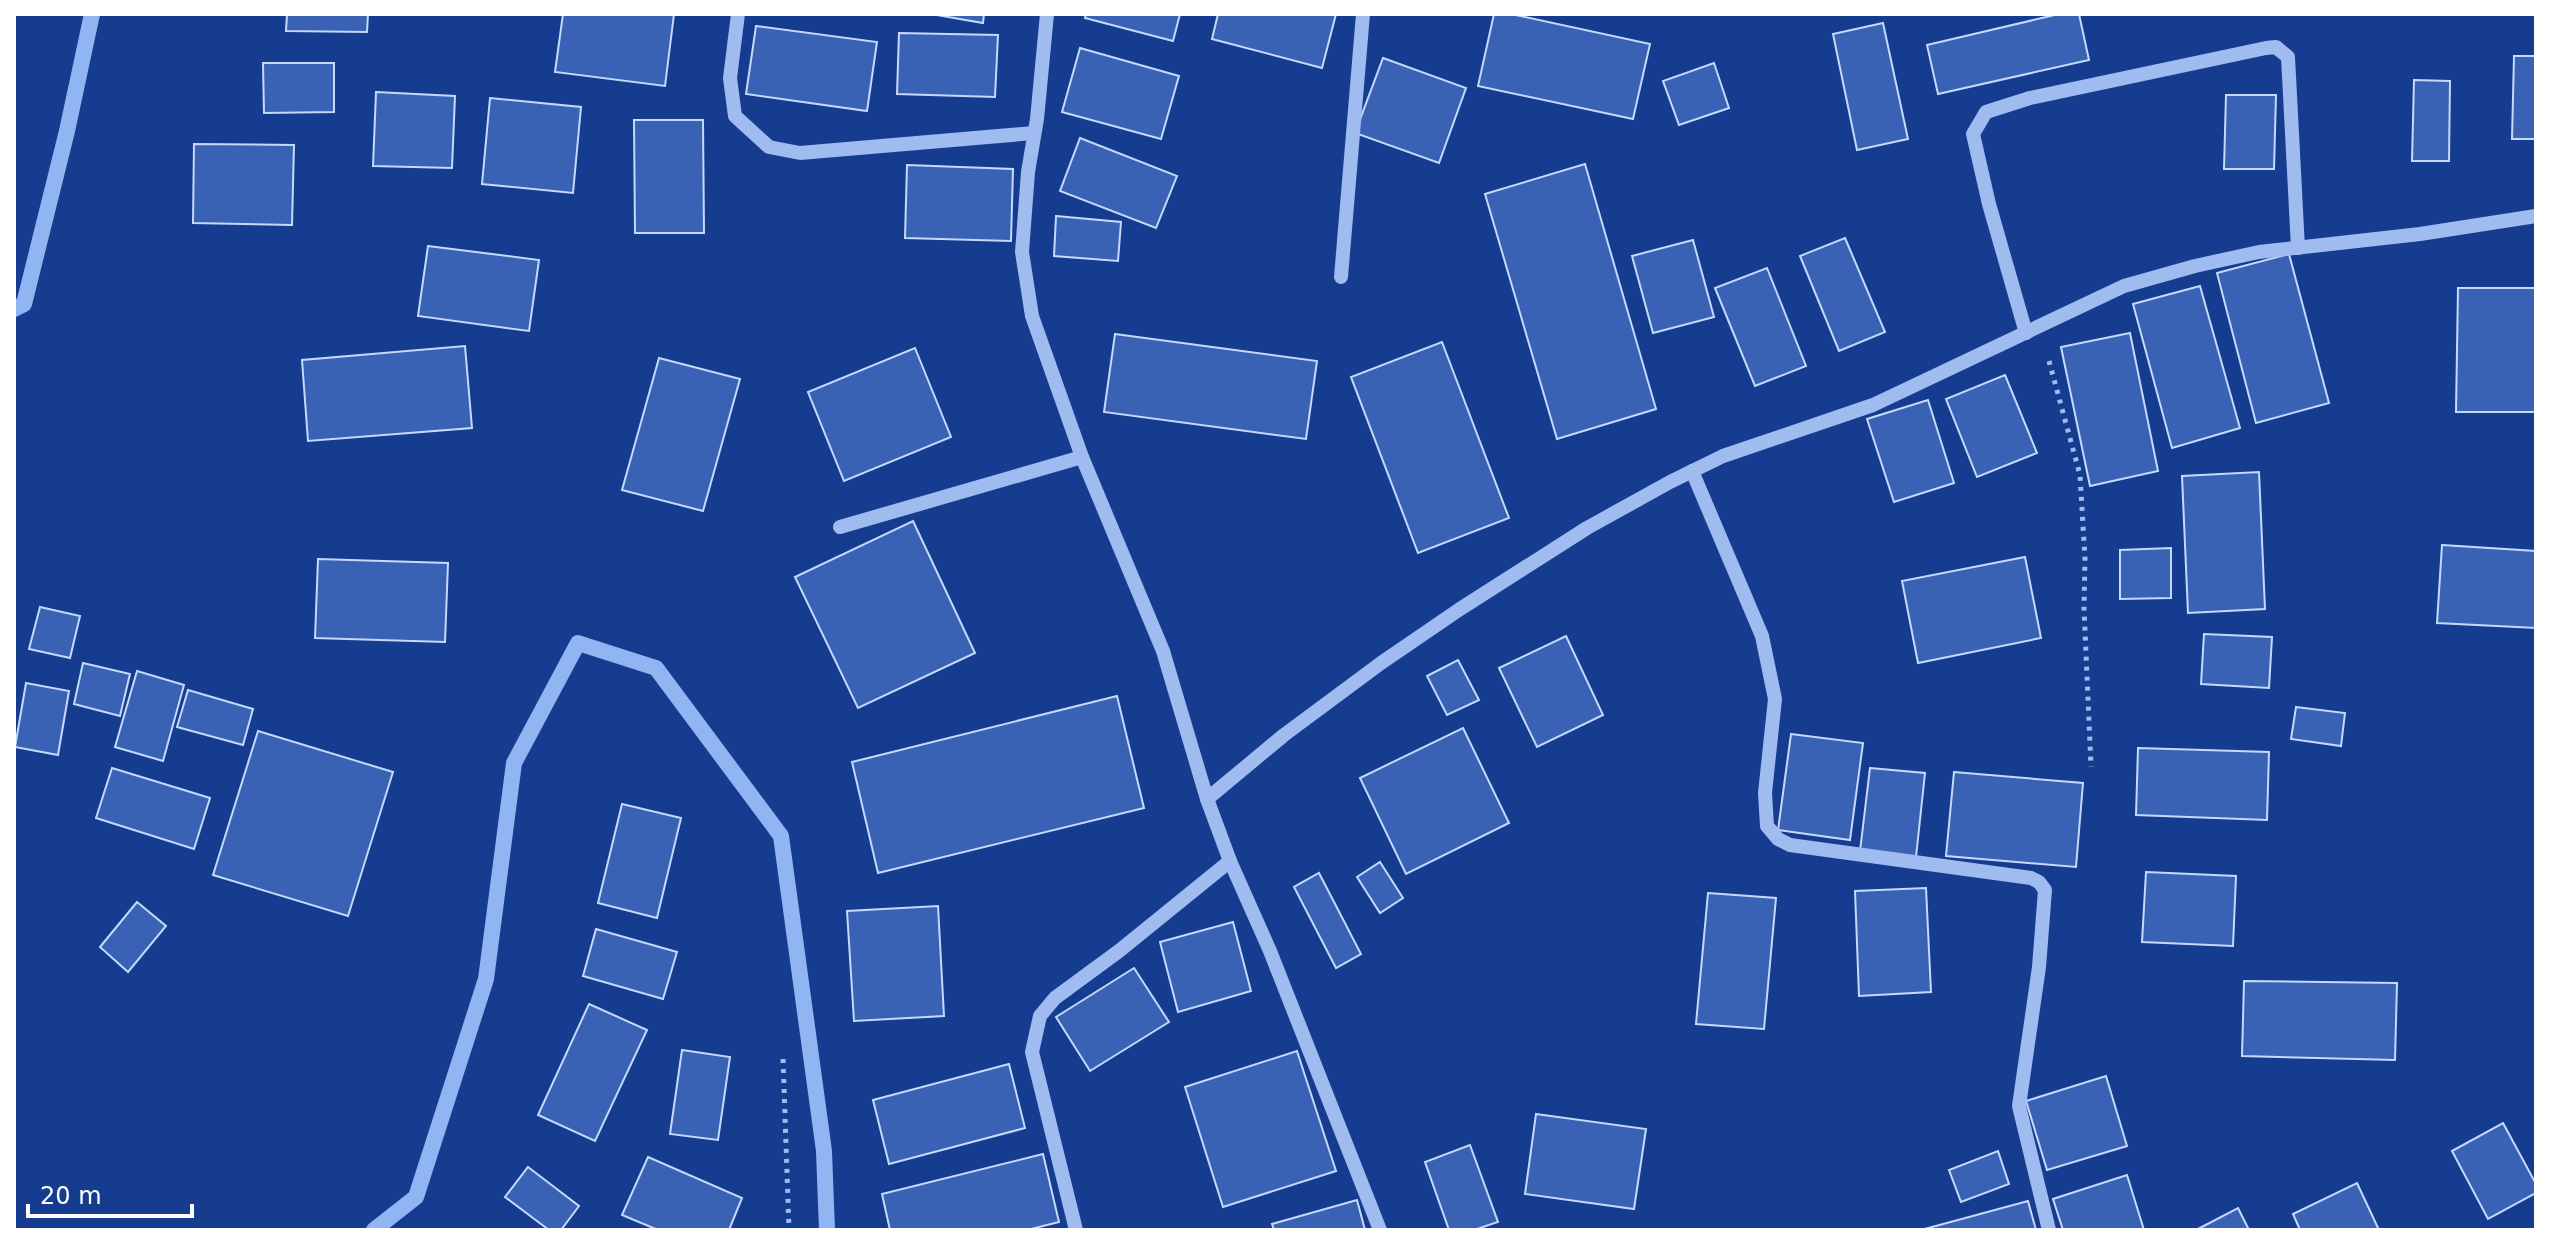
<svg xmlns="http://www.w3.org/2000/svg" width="2550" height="1244" viewBox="0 0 2550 1244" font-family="'DejaVu Sans',sans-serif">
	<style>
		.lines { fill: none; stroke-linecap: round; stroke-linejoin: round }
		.stream { stroke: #91b4f3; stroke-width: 16 }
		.building { fill: #3962b5; stroke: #c6d8fc; stroke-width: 2 }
		.path { stroke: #9fbbf0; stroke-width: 5; stroke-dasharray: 4 6; stroke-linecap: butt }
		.minor { stroke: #9fbbf0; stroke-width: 14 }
	</style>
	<rect width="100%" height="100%" fill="#153c8e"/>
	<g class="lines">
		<g class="stream">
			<polyline points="14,309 24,304 67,131 92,14"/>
			<polyline points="374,1230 416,1197 486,979 514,763 578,643 656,668 781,836 824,1151 827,1230"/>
		</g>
	</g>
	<g class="building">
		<polygon points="287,14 368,14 367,32 286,31"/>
		<polygon points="563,14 674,14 665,86 555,72"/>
		<polygon points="931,14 984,14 983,23"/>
		<polygon points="1086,14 1180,14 1173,41 1085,18"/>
		<polygon points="1218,14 1336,14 1322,68 1212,39"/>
		<polygon points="1494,14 1511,14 1650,44 1633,119 1478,86"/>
		<polygon points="2059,14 2079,14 2089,60 1938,94 1927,45"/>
		<polygon points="1883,23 1908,139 1857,150 1833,34"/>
		<polygon points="756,26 877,42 867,111 746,94"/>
		<polygon points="899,33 998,35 995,97 897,94"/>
		<polygon points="1080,48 1179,76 1161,139 1062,112"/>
		<polygon points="2514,56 2536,56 2536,139 2512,139"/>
		<polygon points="1383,58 1466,88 1439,163 1355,133"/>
		<polygon points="263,63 334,63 334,112 264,113"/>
		<polygon points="1714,63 1729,108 1679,125 1663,81"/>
		<polygon points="2414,80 2450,81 2449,161 2412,161"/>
		<polygon points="376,92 455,96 452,168 373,166"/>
		<polygon points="2226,95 2276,95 2274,169 2224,169"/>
		<polygon points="490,98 581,107 573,193 482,184"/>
		<polygon points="634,120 703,120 704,233 635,233"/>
		<polygon points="1080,138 1177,176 1156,228 1060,191"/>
		<polygon points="194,144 294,145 292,225 193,223"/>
		<polygon points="1585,164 1656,409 1557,439 1485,194"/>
		<polygon points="907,165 1013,169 1011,241 905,238"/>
		<polygon points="1056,216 1121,222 1118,261 1054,256"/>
		<polygon points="1845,238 1885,332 1839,351 1800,256"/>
		<polygon points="1693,240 1714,317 1653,333 1632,256"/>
		<polygon points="428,246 539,260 529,331 418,316"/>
		<polygon points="2289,254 2329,403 2256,423 2217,273"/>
		<polygon points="1767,268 1806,366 1755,386 1715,288"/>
		<polygon points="2200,286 2240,428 2172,448 2133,304"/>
		<polygon points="2458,288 2536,288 2536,412 2456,412"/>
		<polygon points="2130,333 2158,471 2090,486 2061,347"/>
		<polygon points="1115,334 1317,361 1306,439 1104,412"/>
		<polygon points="1442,342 1509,518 1418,553 1351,377"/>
		<polygon points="465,346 472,428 308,441 302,360"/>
		<polygon points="915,348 951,437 844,481 808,392"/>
		<polygon points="659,358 740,379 703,511 622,490"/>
		<polygon points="2005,375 2037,453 1977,477 1946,399"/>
		<polygon points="1928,400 1954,483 1894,502 1867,419"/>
		<polygon points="2259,472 2265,609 2188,613 2182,476"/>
		<polygon points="913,521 975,653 858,708 795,577"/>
		<polygon points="2442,545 2536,551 2536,628 2437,623"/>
		<polygon points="2171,548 2171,598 2120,599 2120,550"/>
		<polygon points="2025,557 2041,638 1918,663 1902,581"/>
		<polygon points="318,559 448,563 445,642 315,638"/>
		<polygon points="40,607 80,616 70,658 29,649"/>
		<polygon points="2204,634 2272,637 2269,688 2201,684"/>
		<polygon points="1566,636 1603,715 1537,747 1499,668"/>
		<polygon points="1458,660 1479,700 1447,715 1427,676"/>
		<polygon points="83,663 130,674 120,716 74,704"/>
		<polygon points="137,671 184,685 163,761 115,747"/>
		<polygon points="26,683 69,691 58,755 15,747"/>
		<polygon points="188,690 253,709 243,745 177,727"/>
		<polygon points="1117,696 1144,808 878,873 852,762"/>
		<polygon points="2296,707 2345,713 2341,746 2291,739"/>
		<polygon points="1463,728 1509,823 1406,874 1360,778"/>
		<polygon points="258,731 393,772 348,916 213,875"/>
		<polygon points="1791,734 1863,743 1850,840 1778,830"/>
		<polygon points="2138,748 2269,752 2267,820 2136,815"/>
		<polygon points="112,768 210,798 194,849 96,818"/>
		<polygon points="1870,768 1925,773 1916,857 1860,851"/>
		<polygon points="1954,772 2083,783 2076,867 1946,856"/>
		<polygon points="622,804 681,818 657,918 598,903"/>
		<polygon points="1380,862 1403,898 1380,913 1357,877"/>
		<polygon points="2146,872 2236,876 2233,946 2142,942"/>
		<polygon points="1319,873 1361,954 1336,968 1294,887"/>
		<polygon points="1926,888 1931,992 1859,996 1855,891"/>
		<polygon points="1708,893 1776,898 1764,1029 1696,1024"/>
		<polygon points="137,902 166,926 128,972 100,947"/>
		<polygon points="938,906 944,1016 854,1021 847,911"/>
		<polygon points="1233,922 1251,991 1178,1012 1160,942"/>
		<polygon points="596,929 677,952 663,999 583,976"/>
		<polygon points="1134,968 1169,1022 1090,1071 1056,1017"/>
		<polygon points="2244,981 2397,983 2395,1060 2242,1056"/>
		<polygon points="589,1004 647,1030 595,1141 538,1115"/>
		<polygon points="682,1050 730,1057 718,1140 670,1134"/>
		<polygon points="1297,1051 1336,1171 1223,1207 1185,1087"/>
		<polygon points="1009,1064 1025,1128 889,1164 873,1100"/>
		<polygon points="2106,1076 2127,1146 2047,1170 2026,1101"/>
		<polygon points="1536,1114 1646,1129 1634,1209 1525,1194"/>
		<polygon points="2503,1123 2536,1184 2536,1193 2488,1219 2452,1151"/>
		<polygon points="1470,1145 1498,1222 1474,1230 1449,1230 1425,1162"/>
		<polygon points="1998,1151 2009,1184 1961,1202 1949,1170"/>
		<polygon points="1043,1154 1059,1222 1027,1230 890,1230 882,1194"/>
		<polygon points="648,1157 742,1198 729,1230 658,1230 622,1215"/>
		<polygon points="528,1167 579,1206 561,1230 549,1230 505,1197"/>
		<polygon points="2127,1175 2144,1230 2063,1230 2053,1199"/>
		<polygon points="2357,1183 2379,1230 2300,1230 2293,1214"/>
		<polygon points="1357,1200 1365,1230 1274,1230 1272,1224"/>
		<polygon points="2028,1201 2036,1230 1921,1230"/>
		<polygon points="2238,1208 2249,1230 2196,1230"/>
	</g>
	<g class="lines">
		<g class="path">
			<polyline points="2049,361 2080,475 2085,559 2084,608 2091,767"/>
			<polyline points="783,1059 789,1230"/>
		</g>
		<g class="minor">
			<polyline points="738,14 730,78 735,116 769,147 800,153 1034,133"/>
			<polyline points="1047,14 1037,119 1028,172 1022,252 1032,316 1082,457 1163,651 1207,799 1284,735 1381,663 1460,609 1587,528 1670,482 1723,456 1873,405 2124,286 2195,266 2259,252 2420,234 2536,216"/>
			<polyline points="1341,277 1363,14"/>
			<polyline points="2026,333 1989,204 1973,134 1986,112 2030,98 2266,48 2276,47 2288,57 2298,248"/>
			<polyline points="1692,471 1762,636 1775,699 1765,793 1767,826 1778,839 1790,845 2031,878 2039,882 2045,890 2039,967 2019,1106 2049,1230"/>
			<polyline points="840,527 1082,457"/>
			<polyline points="1207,799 1230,861 1270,951 1380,1230"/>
			<polyline points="1076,1230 1032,1052 1040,1016 1055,998 1119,951 1230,861"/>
		</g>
	</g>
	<rect width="2550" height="1244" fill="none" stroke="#ffffff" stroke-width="32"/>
	<path d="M28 1204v12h164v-12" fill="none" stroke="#ffffff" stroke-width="4"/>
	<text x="40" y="1204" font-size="24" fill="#ffffff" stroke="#153c8e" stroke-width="6" paint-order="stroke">20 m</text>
</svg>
